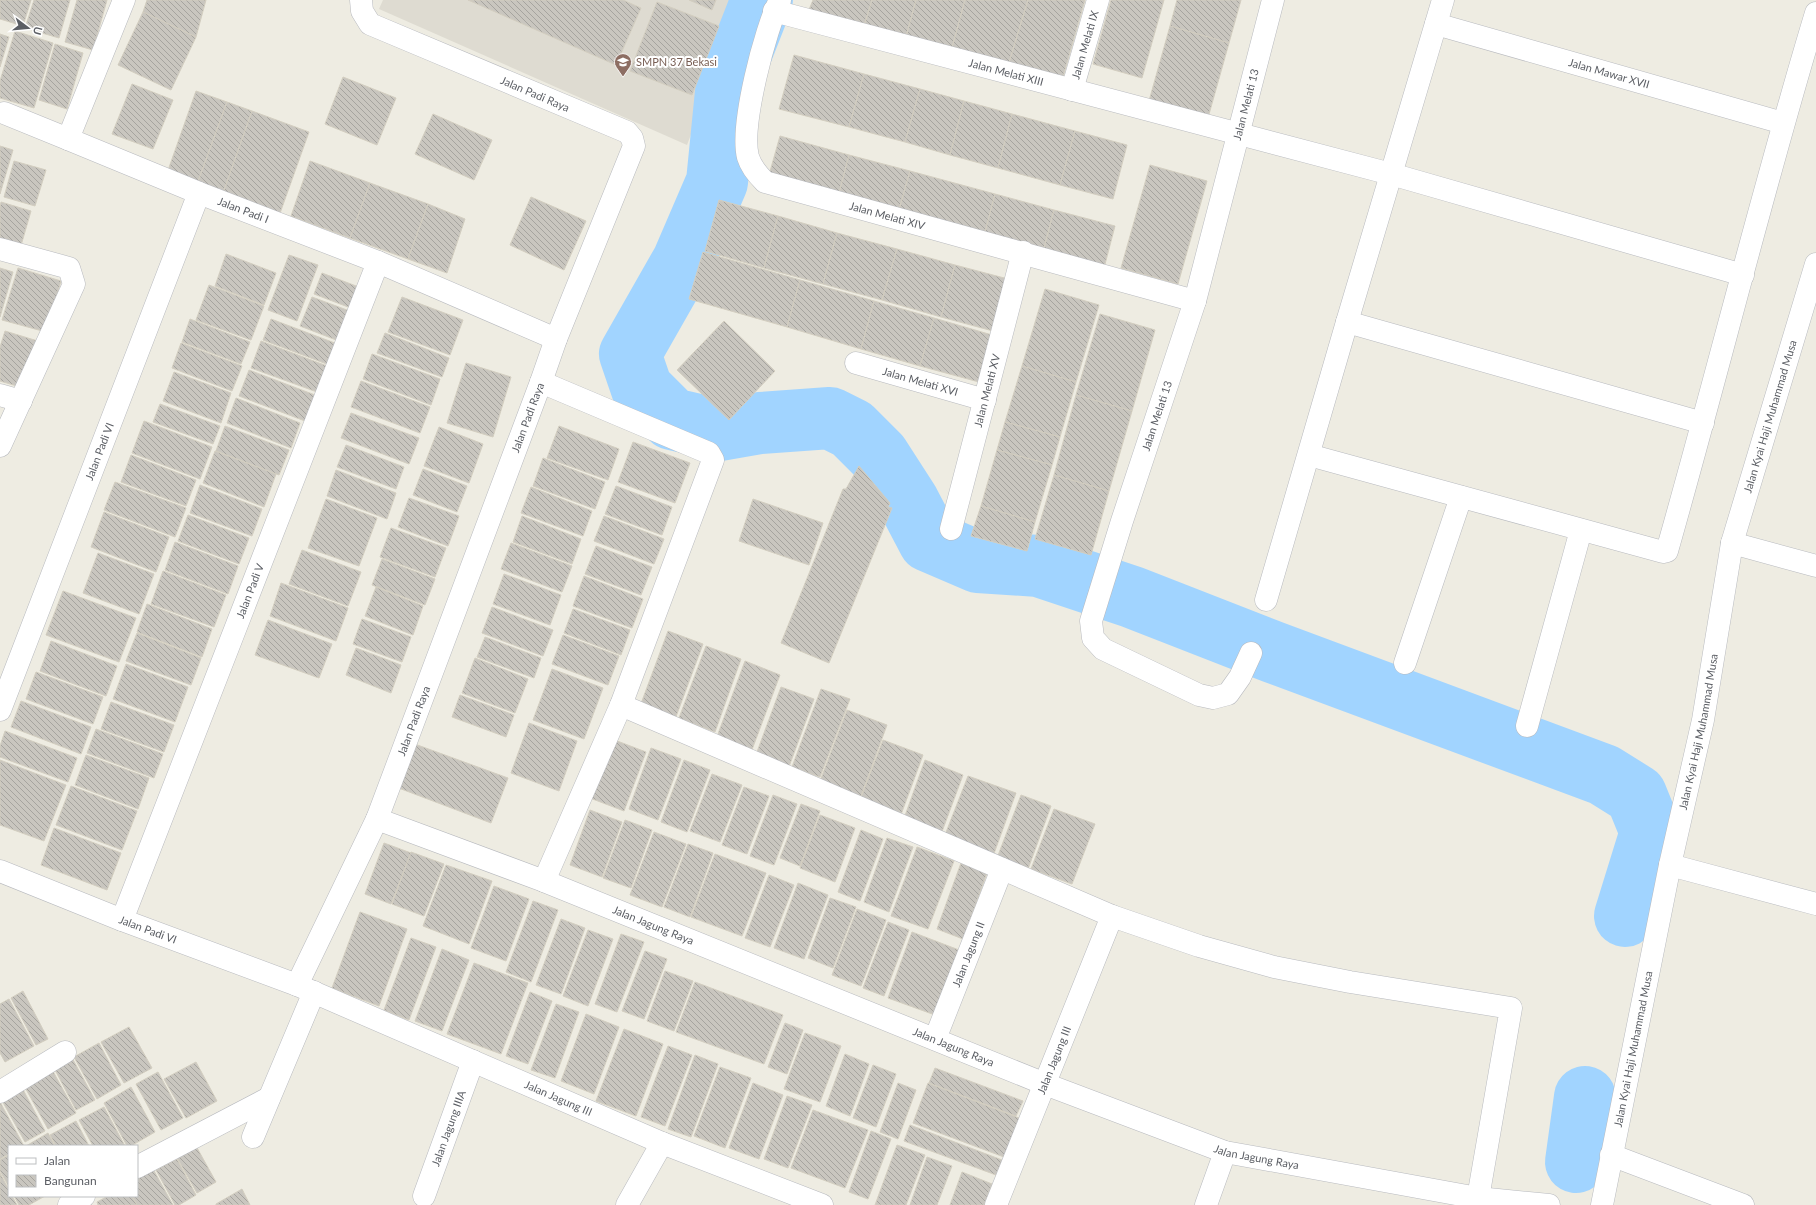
<svg xmlns="http://www.w3.org/2000/svg" width="1816" height="1205" viewBox="0 0 1816 1205" font-family="Lato,sans-serif">
	<style>
		.education { fill: #dedbd1 }
		.lines { fill: none; stroke-linecap: round; stroke-linejoin: round }
		.river { stroke: #a1d4ff; stroke-width: 62 }
		.building { fill: url(#building-back-hatch); stroke: #d3cec0 }
		.minor-casing { stroke: #b8babf; stroke-width: 23 }
		.minor { stroke: #fff; stroke-width: 22 }
		.labels { text-anchor: middle; stroke-width: 4; stroke-linejoin: round; paint-order: stroke }
		.street-label { font-size: 11px; fill: #5b5e64; stroke: #fff }
		.education-label { font-size: 11px; fill: #785e54; stroke: #fff; text-anchor: start }
	</style>
	<defs>
		<pattern id="building-back-hatch" width="6" height="6" patternUnits="userSpaceOnUse"><rect width="6" height="6" fill="#c9c6bf"/><path d="M-1 5l2 2M0 0l6 6M5-1l2 2" fill="none" stroke="#a6a49f"/></pattern>
	</defs>
	<rect width="100%" height="100%" fill="#eeece2"/>
	<polygon class="education" points="383,0 742,0 687,145 379,9"/>
	<g class="lines">
		<g class="river">
			<polyline points="762,0 726,92 717,182 683,261 630,354 642,389 672,419 720,430 760,423 830,418 852,429 879,456 908,501 929,541 978,562 1039,566 1132,597 1273,652 1604,775 1636,795 1651,832 1625,916"/>
			<polyline points="1576,1162 1585,1097"/>
		</g>
	</g>
	<g class="building">
		<polygon points="0,0 31,0 23,26 0,19"/>
		<polygon points="34,0 70,0 59,38 25,28"/>
		<polygon points="77,0 107,0 93,50 65,42"/>
		<polygon points="147,0 206,0 196,37 143,12"/>
		<polygon points="468,0 623,0 641,8 616,65"/>
		<polygon points="689,0 716,0 712,10"/>
		<polygon points="813,0 872,0 864,26 808,12"/>
		<polygon points="872,0 916,0 906,37 864,26"/>
		<polygon points="916,0 965,0 952,48 906,37"/>
		<polygon points="965,0 1028,0 1008,66 952,48"/>
		<polygon points="1028,0 1085,0 1061,84 1008,66"/>
		<polygon points="1111,0 1164,0 1142,78 1093,64"/>
		<polygon points="1177,0 1241,0 1229,43 1170,26"/>
		<polygon points="657,2 719,26 692,95 630,71"/>
		<polygon points="143,12 196,37 171,90 118,65"/>
		<polygon points="1170,26 1229,43 1206,125 1147,108"/>
		<polygon points="15,31 53,43 34,108 0,98 0,81"/>
		<polygon points="0,34 9,37 0,67"/>
		<polygon points="55,44 83,53 67,109 39,100"/>
		<polygon points="794,55 864,74 849,127 779,109"/>
		<polygon points="864,74 920,89 905,142 849,127"/>
		<polygon points="343,77 396,98 377,145 325,124"/>
		<polygon points="132,84 173,100 153,149 112,134"/>
		<polygon points="920,89 964,101 950,155 905,142"/>
		<polygon points="196,91 227,102 196,187 166,176"/>
		<polygon points="964,101 1012,114 998,168 950,155"/>
		<polygon points="227,102 252,111 222,196 196,187"/>
		<polygon points="252,111 309,132 279,216 222,196"/>
		<polygon points="433,114 492,140 474,180 415,154"/>
		<polygon points="1012,114 1075,131 1060,185 998,168"/>
		<polygon points="1075,131 1127,145 1113,199 1060,185"/>
		<polygon points="780,136 849,155 837,201 767,182"/>
		<polygon points="0,146 13,150 0,194"/>
		<polygon points="849,155 910,171 897,217 837,201"/>
		<polygon points="14,161 46,170 35,206 4,197"/>
		<polygon points="310,161 370,183 350,238 291,216"/>
		<polygon points="1150,165 1207,181 1178,284 1121,268"/>
		<polygon points="910,171 995,194 983,240 897,217"/>
		<polygon points="370,183 428,204 408,259 350,238"/>
		<polygon points="995,194 1054,210 1042,256 983,240"/>
		<polygon points="531,197 586,221 564,270 510,245"/>
		<polygon points="719,200 778,216 764,268 705,251"/>
		<polygon points="1,202 31,211 20,249 0,243 0,207"/>
		<polygon points="428,204 465,219 447,273 408,259"/>
		<polygon points="1054,210 1115,226 1103,272 1042,256"/>
		<polygon points="778,216 837,233 823,284 764,268"/>
		<polygon points="837,233 897,249 882,300 823,284"/>
		<polygon points="897,249 955,265 941,317 882,300"/>
		<polygon points="703,252 800,280 787,327 689,299"/>
		<polygon points="226,254 276,273 264,305 215,286"/>
		<polygon points="289,255 318,265 297,321 268,310"/>
		<polygon points="955,265 1008,279 993,331 941,317"/>
		<polygon points="0,268 13,272 0,317"/>
		<polygon points="18,268 61,281 46,332 2,320"/>
		<polygon points="322,273 364,289 356,310 314,294"/>
		<polygon points="800,280 874,301 861,349 787,327"/>
		<polygon points="209,285 264,306 251,340 196,320"/>
		<polygon points="1045,289 1099,305 1076,382 1022,366"/>
		<polygon points="312,297 355,313 344,343 300,326"/>
		<polygon points="402,297 463,320 450,355 388,332"/>
		<polygon points="874,301 934,318 920,366 861,349"/>
		<polygon points="1100,314 1155,330 1132,411 1076,395"/>
		<polygon points="934,318 992,335 979,382 920,366"/>
		<polygon points="190,319 250,342 241,364 182,342"/>
		<polygon points="271,319 340,345 332,366 263,340"/>
		<polygon points="724,321 775,371 729,420 677,370"/>
		<polygon points="5,331 41,342 27,389 0,381 0,347"/>
		<polygon points="385,333 449,358 442,377 377,353"/>
		<polygon points="261,341 327,366 317,392 251,368"/>
		<polygon points="181,343 242,366 232,391 172,368"/>
		<polygon points="372,354 440,379 431,405 363,379"/>
		<polygon points="466,363 511,377 493,437 447,423"/>
		<polygon points="1022,366 1076,382 1060,437 1005,422"/>
		<polygon points="249,370 315,395 305,421 239,396"/>
		<polygon points="174,372 231,393 221,423 163,401"/>
		<polygon points="361,381 430,407 420,433 351,407"/>
		<polygon points="1076,395 1132,411 1109,491 1054,475"/>
		<polygon points="236,398 300,423 291,448 227,423"/>
		<polygon points="160,404 220,426 213,444 153,422"/>
		<polygon points="351,413 419,438 409,464 341,438"/>
		<polygon points="144,421 212,447 200,479 132,453"/>
		<polygon points="1005,422 1060,437 1052,465 997,450"/>
		<polygon points="225,426 289,450 279,475 216,451"/>
		<polygon points="559,426 619,449 608,480 547,458"/>
		<polygon points="439,427 483,444 469,483 424,466"/>
		<polygon points="633,442 690,463 675,503 618,482"/>
		<polygon points="346,445 404,467 396,489 337,467"/>
		<polygon points="997,450 1052,465 1035,522 981,506"/>
		<polygon points="215,451 276,474 264,507 203,483"/>
		<polygon points="131,455 196,480 186,506 121,482"/>
		<polygon points="543,458 605,482 595,509 533,486"/>
		<polygon points="859,466 890,503 888,507 892,508 829,663 781,643 843,489 846,489"/>
		<polygon points="423,469 467,486 457,512 413,495"/>
		<polygon points="336,470 396,493 387,519 327,496"/>
		<polygon points="1054,475 1109,491 1091,555 1035,539"/>
		<polygon points="115,482 186,508 175,537 104,510"/>
		<polygon points="200,485 262,509 252,536 190,513"/>
		<polygon points="616,486 672,507 662,535 605,514"/>
		<polygon points="531,487 592,511 583,536 521,513"/>
		<polygon points="409,498 459,516 448,546 398,527"/>
		<polygon points="326,499 377,518 359,566 308,548"/>
		<polygon points="753,499 823,523 809,565 739,541"/>
		<polygon points="981,506 1035,522 1027,551 971,536"/>
		<polygon points="104,512 169,537 156,572 91,547"/>
		<polygon points="188,515 249,538 239,564 178,541"/>
		<polygon points="522,516 581,539 572,564 513,542"/>
		<polygon points="604,516 664,539 654,564 594,541"/>
		<polygon points="391,528 446,548 435,577 380,557"/>
		<polygon points="175,542 238,566 228,594 165,570"/>
		<polygon points="511,543 572,566 562,592 501,569"/>
		<polygon points="596,546 652,567 641,595 585,574"/>
		<polygon points="302,550 361,572 348,606 289,584"/>
		<polygon points="98,553 154,574 139,614 83,593"/>
		<polygon points="382,559 435,579 425,605 372,585"/>
		<polygon points="163,571 226,595 214,627 151,604"/>
		<polygon points="504,574 561,595 550,625 493,604"/>
		<polygon points="584,576 643,599 632,628 573,606"/>
		<polygon points="281,583 348,608 336,641 270,616"/>
		<polygon points="376,587 423,606 413,635 365,616"/>
		<polygon points="63,591 136,618 119,662 46,635"/>
		<polygon points="147,604 212,629 202,657 137,632"/>
		<polygon points="492,607 553,630 543,656 482,633"/>
		<polygon points="573,609 630,630 621,655 564,633"/>
		<polygon points="362,619 411,637 402,662 353,644"/>
		<polygon points="268,620 332,644 319,678 255,655"/>
		<polygon points="668,631 703,644 674,722 639,709"/>
		<polygon points="137,633 201,658 191,685 126,661"/>
		<polygon points="563,635 619,656 608,685 552,664"/>
		<polygon points="485,637 541,658 534,678 477,657"/>
		<polygon points="51,641 117,666 106,696 40,671"/>
		<polygon points="706,646 741,659 715,732 679,718"/>
		<polygon points="356,648 401,665 391,693 346,675"/>
		<polygon points="475,658 528,679 515,713 462,693"/>
		<polygon points="745,661 780,675 750,755 715,742"/>
		<polygon points="126,664 188,687 175,722 113,699"/>
		<polygon points="552,669 603,688 584,739 533,720"/>
		<polygon points="36,672 103,697 93,724 26,699"/>
		<polygon points="781,687 814,699 787,772 754,760"/>
		<polygon points="821,689 850,699 820,777 792,767"/>
		<polygon points="460,695 514,715 506,737 452,717"/>
		<polygon points="21,701 91,727 81,754 11,727"/>
		<polygon points="111,702 174,725 164,752 101,729"/>
		<polygon points="847,710 887,725 861,796 820,781"/>
		<polygon points="529,723 577,741 559,791 511,773"/>
		<polygon points="96,729 163,754 154,778 87,753"/>
		<polygon points="5,731 77,758 68,782 0,757 0,746"/>
		<polygon points="612,739 646,752 624,811 590,798"/>
		<polygon points="883,740 923,755 899,820 858,805"/>
		<polygon points="412,743 508,778 491,823 396,787"/>
		<polygon points="651,748 681,759 658,820 629,809"/>
		<polygon points="86,755 149,778 138,809 75,785"/>
		<polygon points="0,760 66,785 44,841 0,825"/>
		<polygon points="684,760 710,770 687,832 661,822"/>
		<polygon points="925,760 963,775 940,837 902,824"/>
		<polygon points="712,774 742,785 720,842 690,831"/>
		<polygon points="968,776 1016,793 992,859 943,840"/>
		<polygon points="71,786 137,811 122,850 56,825"/>
		<polygon points="744,787 769,796 747,854 722,845"/>
		<polygon points="773,795 797,804 774,865 750,856"/>
		<polygon points="1021,795 1051,806 1028,869 997,858"/>
		<polygon points="801,804 820,811 800,866 780,858"/>
		<polygon points="1054,809 1095,824 1072,884 1031,869"/>
		<polygon points="590,810 622,822 602,877 570,865"/>
		<polygon points="820,815 855,828 835,882 800,868"/>
		<polygon points="625,820 652,830 631,888 603,878"/>
		<polygon points="54,828 121,853 107,890 41,865"/>
		<polygon points="861,830 883,839 860,901 838,892"/>
		<polygon points="654,832 686,844 662,907 630,895"/>
		<polygon points="887,838 913,847 889,912 864,902"/>
		<polygon points="384,843 411,853 391,904 365,894"/>
		<polygon points="688,844 713,853 690,917 664,907"/>
		<polygon points="917,847 954,861 928,929 891,916"/>
		<polygon points="411,852 444,864 424,916 392,904"/>
		<polygon points="715,854 766,873 742,936 691,917"/>
		<polygon points="961,863 987,873 963,939 937,929"/>
		<polygon points="446,865 492,881 469,944 423,926"/>
		<polygon points="769,875 794,885 770,947 745,938"/>
		<polygon points="798,883 828,895 804,959 774,948"/>
		<polygon points="494,886 529,899 506,961 471,948"/>
		<polygon points="830,898 856,907 833,968 808,958"/>
		<polygon points="533,901 558,910 531,982 506,972"/>
		<polygon points="857,909 886,920 861,986 832,975"/>
		<polygon points="360,912 407,929 379,1006 332,988"/>
		<polygon points="561,919 585,928 561,994 536,985"/>
		<polygon points="888,922 909,930 884,996 863,988"/>
		<polygon points="588,930 613,939 588,1006 563,996"/>
		<polygon points="912,932 959,950 935,1015 888,998"/>
		<polygon points="621,934 644,942 617,1012 595,1004"/>
		<polygon points="411,938 436,947 409,1020 384,1010"/>
		<polygon points="442,949 469,960 442,1031 415,1021"/>
		<polygon points="645,951 667,959 644,1019 622,1011"/>
		<polygon points="474,963 528,983 501,1054 447,1034"/>
		<polygon points="665,971 693,981 674,1031 647,1021"/>
		<polygon points="695,982 783,1015 764,1064 676,1032"/>
		<polygon points="23,991 48,1039 36,1045 11,998"/>
		<polygon points="530,992 552,1001 528,1064 506,1056"/>
		<polygon points="9,999 34,1046 5,1062 0,1053 0,1004"/>
		<polygon points="556,1004 579,1012 555,1078 531,1070"/>
		<polygon points="586,1014 619,1027 594,1094 561,1081"/>
		<polygon points="785,1023 803,1030 787,1074 768,1067"/>
		<polygon points="129,1027 152,1068 124,1083 101,1042"/>
		<polygon points="624,1029 663,1044 636,1116 596,1101"/>
		<polygon points="805,1033 841,1046 820,1102 784,1089"/>
		<polygon points="99,1043 121,1085 97,1099 74,1057"/>
		<polygon points="668,1046 692,1055 665,1126 641,1117"/>
		<polygon points="845,1054 869,1064 850,1116 826,1106"/>
		<polygon points="695,1055 718,1064 691,1137 668,1129"/>
		<polygon points="71,1056 95,1100 76,1110 53,1066"/>
		<polygon points="196,1062 217,1101 186,1118 164,1079"/>
		<polygon points="873,1065 896,1074 876,1127 853,1118"/>
		<polygon points="50,1066 76,1113 48,1129 22,1082"/>
		<polygon points="720,1067 751,1078 725,1148 694,1136"/>
		<polygon points="935,1068 1023,1101 1016,1116 929,1083"/>
		<polygon points="158,1072 183,1118 161,1130 136,1084"/>
		<polygon points="753,1083 783,1095 759,1159 729,1148"/>
		<polygon points="898,1083 916,1090 898,1139 880,1132"/>
		<polygon points="928,1083 1019,1118 1004,1157 913,1123"/>
		<polygon points="20,1084 45,1131 25,1142 0,1097"/>
		<polygon points="131,1087 155,1132 131,1146 127,1146 104,1103"/>
		<polygon points="787,1096 812,1105 788,1168 764,1159"/>
		<polygon points="0,1102 24,1146 9,1146 9,1154 0,1159"/>
		<polygon points="104,1107 125,1146 93,1146 79,1120"/>
		<polygon points="813,1110 868,1130 845,1188 791,1168"/>
		<polygon points="76,1121 89,1146 56,1146 50,1135"/>
		<polygon points="910,1125 1002,1160 996,1175 904,1141"/>
		<polygon points="871,1131 891,1139 868,1199 849,1192"/>
		<polygon points="48,1133 55,1146 26,1146"/>
		<polygon points="897,1145 925,1155 906,1205 875,1205"/>
		<polygon points="196,1146 216,1182 197,1193 176,1156"/>
		<polygon points="9,1155 9,1187 0,1171 0,1160"/>
		<polygon points="927,1157 952,1166 937,1205 910,1205"/>
		<polygon points="177,1159 196,1195 179,1205 175,1205 156,1170"/>
		<polygon points="153,1169 173,1205 137,1205 132,1196 137,1196 137,1178"/>
		<polygon points="962,1172 992,1184 984,1205 950,1205"/>
		<polygon points="0,1173 9,1190 9,1196 12,1196 17,1205 0,1205"/>
		<polygon points="242,1189 250,1205 216,1205 216,1204"/>
		<polygon points="14,1196 45,1196 29,1205 19,1205"/>
		<polygon points="108,1196 132,1196 137,1205 98,1205 97,1202"/>
	</g>
	<g class="lines">
		<g class="minor-casing">
			<g id="minor">
				<path id="s1" d="M124 0 68 139 199 193 378 262 556 339"/>
				<path id="s2" d="M780 0C765 29 740 126 748 157 751 167 758 175 765 182L1195 301"/>
				<path id="s3" d="M774 11 1391 174 1743 275"/>
				<path id="s4" d="M1436 24 1783 123"/>
				<path id="s5" d="M1072 90 1098 0"/>
				<polyline points="4,113 68,139"/>
				<polyline points="0,249 69,268 74,284 0,446"/>
				<polyline points="1347,322 1703,423"/>
				<path id="s6" d="M856 363 985 400"/>
				<polyline points="541,382 709,453 713,460 621,705 1112,916 1199,946 1274,967 1350,982 1511,1008 1478,1198"/>
				<polyline points="0,395 21,401"/>
				<path d="M1309 455 1663 552 1667 551C1718 372 1762 191 1816 13"/>
				<path id="s7" d="M951 529 1023 252"/>
				<polyline points="1732,543 1816,566"/>
				<polyline points="1266,600 1347,322 1443,0"/>
				<path id="s8" d="M1251 653 1240 677 1228 694 1213 698 1199 695 1103 649 1093 638 1091 621 1122 521 1195 301 1273 0"/>
				<polyline points="1405,663 1461,497"/>
				<path id="s9" d="M0 710 199 193"/>
				<polyline points="1527,726 1581,530"/>
				<path id="s10" d="M377 819 544 881 1045 1084 1225 1152 1478 1198 1549 1205"/>
				<polyline points="1670,865 1816,904"/>
				<path id="s11" d="M0 871 122 920 297 985 662 1143 822 1205"/>
				<polyline points="544,881 621,705"/>
				<path id="s12" d="M122 920 378 262"/>
				<path id="s13" d="M297 985 377 819 541 382 556 339 634 146 632 138 627 132 370 24 362 11 361 0"/>
				<path id="s14" d="M935 1039 1002 869"/>
				<polyline points="0,1092 65,1052"/>
				<polyline points="253,1137 314,992"/>
				<polyline points="1611,1155 1743,1205"/>
				<polyline points="137,1167 269,1098"/>
				<path id="s15" d="M424 1196 473 1061"/>
				<polyline points="69,1205 84,1196"/>
				<polyline points="627,1205 662,1143"/>
				<path id="s16" d="M996 1205 1112 916"/>
				<polyline points="1206,1205 1225,1152"/>
				<path id="s17" d="M1602 1205 1670 865 1703 720 1732 543 1816 264"/>
			</g>
		</g>
		<use href="#minor" class="minor"/>
	</g>
	<defs>
		<g id="school-pin" transform="scale(0.9)"><path d="M0 17L-7.5 6A9.5 9.5 0 1 1 7.5 6Z" fill="#8d6e63" stroke="#fff"/><path d="M0-5L7-2L0 1L-7-2ZM-4 1L0 2.5L4 1V4Q0 6-4 4Z" fill="#fff"/></g>
	</defs>
	<g fill-rule="evenodd">
		<use href="#school-pin" x="623" y="62"/>
	</g>
	<g class="labels">
		<g class="street-label">
			<text dy="4" stroke="none"><textPath href="#s5" startOffset="47">Jalan Melati IX</textPath></text>
			<text dy="4" stroke="none"><textPath href="#s3" startOffset="240">Jalan Melati XIII</textPath></text>
			<text dy="4" stroke="none"><textPath href="#s4" startOffset="180">Jalan Mawar XVII</textPath></text>
			<text transform="translate(535 94) rotate(23)" y="4">Jalan Padi Raya</text>
			<text dy="4" stroke="none"><textPath href="#s8" startOffset="755">Jalan Melati 13</textPath></text>
			<text dy="4" stroke="none"><textPath href="#s1" startOffset="339">Jalan Padi I</textPath></text>
			<text dy="4" stroke="none"><textPath href="#s2" startOffset="319">Jalan Melati XIV</textPath></text>
			<text dy="4" stroke="none"><textPath href="#s6" startOffset="67">Jalan Melati XVI</textPath></text>
			<text dy="4" stroke="none"><textPath href="#s7" startOffset="143">Jalan Melati XV</textPath></text>
			<text dy="4" stroke="none"><textPath href="#s8" startOffset="431">Jalan Melati 13</textPath></text>
			<text dy="4" stroke="none"><textPath href="#s17" startOffset="807">Jalan Kyai Haji Muhammad Musa</textPath></text>
			<text dy="4" stroke="none"><textPath href="#s13" startOffset="613">Jalan Padi Raya</textPath></text>
			<text dy="4" stroke="none"><textPath href="#s9" startOffset="277">Jalan Padi VI</textPath></text>
			<text dy="4" stroke="none"><textPath href="#s12" startOffset="353">Jalan Padi V</textPath></text>
			<text dy="4" stroke="none"><textPath href="#s13" startOffset="289">Jalan Padi Raya</textPath></text>
			<text dy="4" stroke="none"><textPath href="#s17" startOffset="483">Jalan Kyai Haji Muhammad Musa</textPath></text>
			<text dy="4" stroke="none"><textPath href="#s10" startOffset="296">Jalan Jagung Raya</textPath></text>
			<text dy="4" stroke="none"><textPath href="#s11" startOffset="159">Jalan Padi VI</textPath></text>
			<text dy="4" stroke="none"><textPath href="#s14" startOffset="91">Jalan Jagung II</textPath></text>
			<text dy="4" stroke="none"><textPath href="#s10" startOffset="620">Jalan Jagung Raya</textPath></text>
			<text dy="4" stroke="none"><textPath href="#s17" startOffset="159">Jalan Kyai Haji Muhammad Musa</textPath></text>
			<text dy="4" stroke="none"><textPath href="#s16" startOffset="156">Jalan Jagung III</textPath></text>
			<text dy="4" stroke="none"><textPath href="#s11" startOffset="603">Jalan Jagung III</textPath></text>
			<text dy="4" stroke="none"><textPath href="#s15" startOffset="72">Jalan Jagung IIIA</textPath></text>
			<text dy="4" stroke="none"><textPath href="#s10" startOffset="943">Jalan Jagung Raya</textPath></text>
		</g>
		<g class="education-label">
			<text x="636" y="66">SMPN 37 Bekasi</text>
		</g>
	</g>
	<rect x="8" y="1145" width="130" height="52" fill="#ffffff" stroke="#bdbfc1"/>
	<rect x="16" y="1158" width="20" height="6" fill="#ffffff" stroke="#bdbfc1"/>
	<text x="44" y="1165" font-size="12" fill="#5b5e64">Jalan</text>
	<rect x="16" y="1175" width="20" height="12" fill="url(#building-back-hatch)" stroke="#bdbfc1"/>
	<text x="44" y="1185" font-size="12" fill="#5b5e64">Bangunan</text>
	<g transform="translate(28 28) rotate(106)" stroke="#ffffff" stroke-width="3" paint-order="stroke">
	<path d="M0-3L7 15L0 10L-7 15Z" fill="#5b5e64"/>
	<text y="-6" font-size="11" font-weight="bold" text-anchor="middle" fill="#5b5e64">U</text>
	</g>
</svg>
